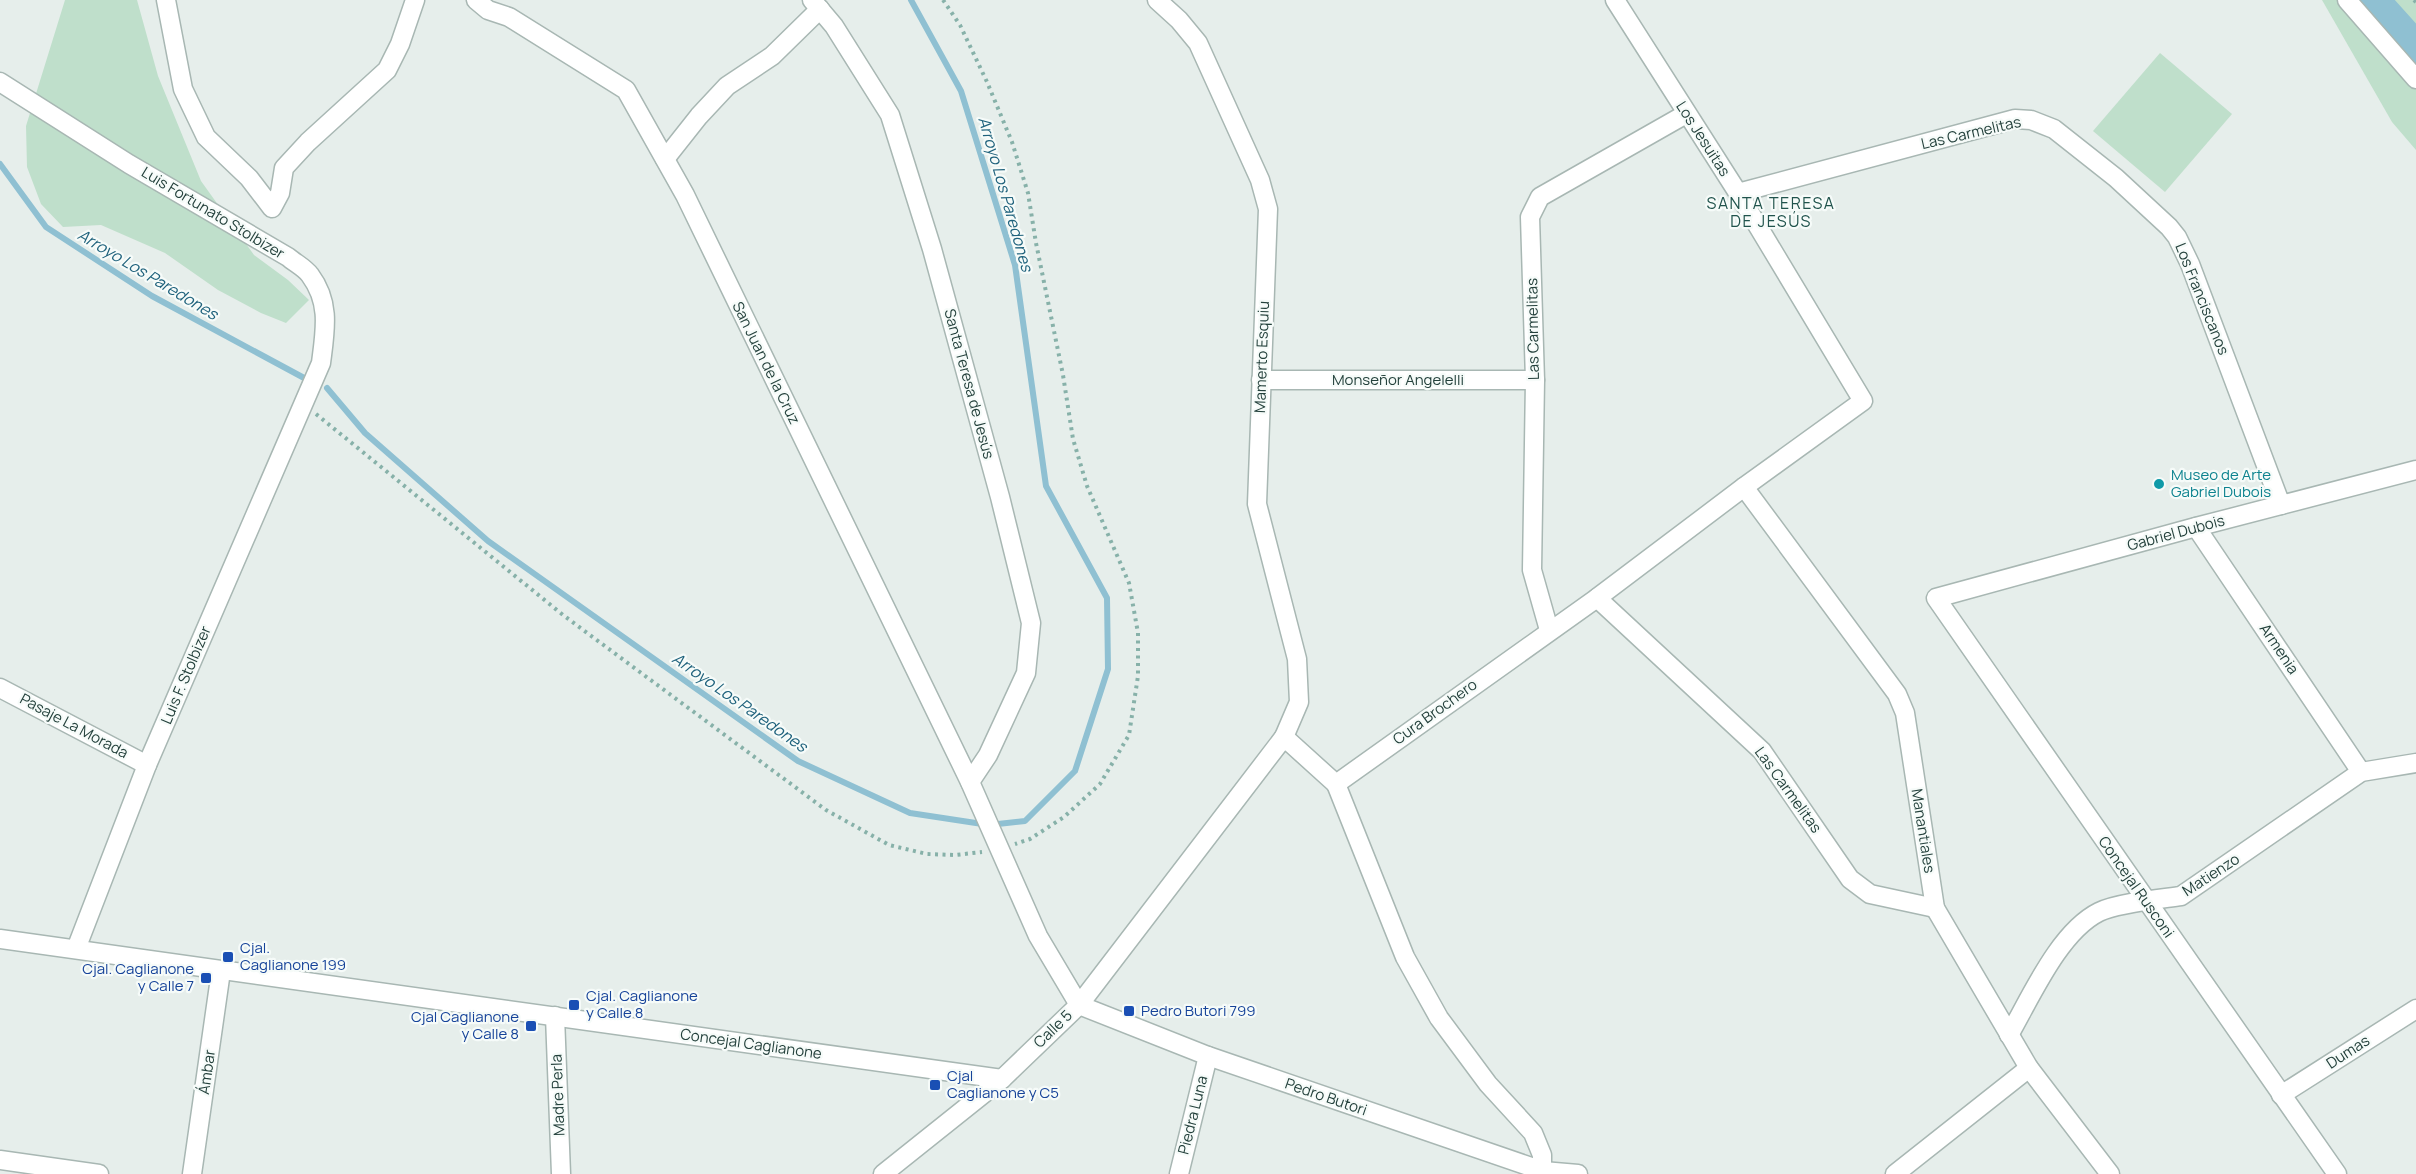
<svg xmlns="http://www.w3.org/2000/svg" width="2416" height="1174" viewBox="0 0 2416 1174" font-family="Manrope,sans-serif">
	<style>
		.green { fill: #bfdfcb }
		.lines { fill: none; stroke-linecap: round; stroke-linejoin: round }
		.stream { stroke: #8fc0d2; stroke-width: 6 }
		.river { stroke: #8fc0d2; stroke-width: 34 }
		.minor-casing { stroke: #a8b7b3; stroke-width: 21 }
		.path { stroke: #87b1a9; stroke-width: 4; stroke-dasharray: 3 4.5; stroke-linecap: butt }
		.minor { stroke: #fff; stroke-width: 18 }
		.culture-dot { fill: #0f9aa8; stroke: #f6fbf9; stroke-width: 2 }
		.transit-dot { fill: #1a4fb4; stroke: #f6fbf9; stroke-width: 2 }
		.labels { text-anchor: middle; stroke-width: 4.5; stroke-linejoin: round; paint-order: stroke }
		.street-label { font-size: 15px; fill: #24413c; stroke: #f6fbf9 }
		.culture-label { font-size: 15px; fill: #0d838f; stroke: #f6fbf9; text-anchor: start }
		.transit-label { font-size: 15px; fill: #164399; stroke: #f6fbf9; text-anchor: start }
		.water-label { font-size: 16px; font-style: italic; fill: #1f627c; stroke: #f6fbf9 }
		.neighbourhood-label { font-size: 16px; letter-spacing: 1.5px; fill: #20534c; stroke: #f6fbf9 }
	</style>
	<rect width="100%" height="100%" fill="#e6eeeb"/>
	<g class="green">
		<polygon points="65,0 137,0 158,76 201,181 254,255 288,280 309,300 286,323 261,313 218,290 165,253 101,225 63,227 41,204 27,167 26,126"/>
		<polygon points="2322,0 2416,0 2416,150 2392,122"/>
		<polygon points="2160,53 2232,114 2165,192 2093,131"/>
	</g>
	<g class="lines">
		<g class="stream">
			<polyline points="0,164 46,227 152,296 306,379"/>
			<polyline points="327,388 365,433 488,541 798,761 910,813 989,825 1025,821 1075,771 1108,669 1107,598 1046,486 1015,265 961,91 911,0"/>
		</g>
		<polyline class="river" points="2372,0 2416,49"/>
		<g class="minor-casing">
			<g id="minor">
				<polyline points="166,0 183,89 206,137 249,178 272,208 280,193 284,168 308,142 387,70 400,44 415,0"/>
				<polyline points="476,0 488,10 509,17 626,90 685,195 970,782 1038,936 1079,1005"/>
				<polyline points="812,0 834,26 890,115 932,249 1000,497 1031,623 1026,673 988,755 970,782"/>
				<polyline points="1157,0 1179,20 1198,43 1260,180 1268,209 1257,504 1297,659 1299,702 1284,737"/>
				<polyline points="2347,0 2416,79"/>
				<path d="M0 82 129 164 288 257C295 263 305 268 310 275 331 303 325 331 321 363L147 765 76 949"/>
				<polyline points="665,159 699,116 727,86 772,56 820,9"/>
				<polyline points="1738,193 2015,119 2031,120 2054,129 2116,178 2169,227 2177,237 2190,264 2281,505"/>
				<polyline points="1261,380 1535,380"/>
				<polyline points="1744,487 1897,694 1905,713 1935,908 2029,1068 2110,1174"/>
				<polyline points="2196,527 2361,772"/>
				<polyline points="1597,598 1762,751 1850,879 1870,894 1935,908"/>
				<polyline points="1549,630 1532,570 1535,380 1530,217 1540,197 1686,114"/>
				<polyline points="0,688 147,765"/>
				<polyline points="1336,784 1405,957 1439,1018 1488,1084 1533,1133 1542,1155 1542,1174"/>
				<polyline points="0,939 1002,1079"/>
				<polyline points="1079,1005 1208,1056 1543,1171 1578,1174"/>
				<polyline points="555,1016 561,1174"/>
				<path d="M2009 1035C2031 997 2059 932 2099 912 2117 903 2160 899 2181 896L2361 772 2416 763"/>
				<polyline points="2281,1095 2416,1009"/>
				<polyline points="0,1160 99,1174"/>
				<polyline points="192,1174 221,971"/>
				<polyline points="883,1174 1002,1079 1079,1005 1284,737 1336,784 1597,598 1744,487 1863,401 1738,193 1615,0"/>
				<polyline points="1179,1174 1208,1056"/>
				<polyline points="1895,1174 2029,1068"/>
				<polyline points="2337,1174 1936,598 2196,527 2416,470"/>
			</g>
		</g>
		<g class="path">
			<polyline points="943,0 960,25 987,82 1012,142 1028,193 1036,243 1063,375 1073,439 1087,486 1129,583 1138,633 1138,676 1129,735 1100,784 1064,817 1030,839 1015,844"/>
			<polyline points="2414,0 2416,2"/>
			<polyline points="316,414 563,615 826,810 889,845 927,854 955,855 982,852"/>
		</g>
		<use href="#minor" class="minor"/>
	</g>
	<circle class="culture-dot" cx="2159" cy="484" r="6"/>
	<g class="transit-dot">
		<rect x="222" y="951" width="12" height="12" rx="3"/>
		<rect x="200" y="972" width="12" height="12" rx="3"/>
		<rect x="568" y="999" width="12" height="12" rx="3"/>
		<rect x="1123" y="1005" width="12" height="12" rx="3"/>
		<rect x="525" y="1020" width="12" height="12" rx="3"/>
		<rect x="929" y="1079" width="12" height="12" rx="3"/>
	</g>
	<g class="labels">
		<g class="street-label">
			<text transform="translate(1971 133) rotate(-13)" y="5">Las Carmelitas</text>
			<text transform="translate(1703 139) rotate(57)" y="5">Los Jesuitas</text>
			<text transform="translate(213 213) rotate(31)" y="5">Luis Fortunato Stolbizer</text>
			<text transform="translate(2202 299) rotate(68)" y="5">Los Franciscanos</text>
			<text transform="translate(1533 329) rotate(-91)" y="5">Las Carmelitas</text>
			<text transform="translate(1262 357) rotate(-88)" y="5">Mamerto Esquiu</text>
			<text transform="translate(766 363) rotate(64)" y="5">San Juan de la Cruz</text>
			<text x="1398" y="385">Monseñor Angelelli</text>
			<text transform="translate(969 384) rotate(75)" y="5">Santa Teresa de Jesús</text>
			<text transform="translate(2176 533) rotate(-15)" y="5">Gabriel Dubois</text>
			<text transform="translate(2279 649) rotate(56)" y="5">Armenia</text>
			<text transform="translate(186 675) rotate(-67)" y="5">Luis F. Stolbizer</text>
			<text transform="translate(1435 712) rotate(-36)" y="5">Cura Brochero</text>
			<text transform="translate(74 726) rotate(28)" y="5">Pasaje La Morada</text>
			<text transform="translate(1788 790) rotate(54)" y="5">Las Carmelitas</text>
			<text transform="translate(1923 831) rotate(81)" y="5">Manantiales</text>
			<text transform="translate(2211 875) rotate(-33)" y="5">Matienzo</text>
			<text transform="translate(2136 887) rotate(55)" y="5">Concejal Rusconi</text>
			<text transform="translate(1053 1029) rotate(-44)" y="5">Calle 5</text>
			<text transform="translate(751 1044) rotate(8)" y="5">Concejal Caglianone</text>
			<text transform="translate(2348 1052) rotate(-33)" y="5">Dumas</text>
			<text transform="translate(207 1072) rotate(-82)" y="5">Ámbar</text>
			<text transform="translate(558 1095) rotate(-92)" y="5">Madre Perla</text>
			<text transform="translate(1326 1097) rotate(19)" y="5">Pedro Butori</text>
			<text transform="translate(1193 1115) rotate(-76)" y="5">Piedra Luna</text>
		</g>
		<g class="culture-label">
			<text x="2171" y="480">Museo de Arte<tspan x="2171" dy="17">Gabriel Dubois</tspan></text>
		</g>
		<g class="transit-label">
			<text x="240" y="953">Cjal.<tspan x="240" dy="17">Caglianone 199</tspan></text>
			<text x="194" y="974" text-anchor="end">Cjal. Caglianone<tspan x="194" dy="17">y Calle 7</tspan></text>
			<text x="586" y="1001">Cjal. Caglianone<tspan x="586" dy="17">y Calle 8</tspan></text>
			<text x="1141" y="1016">Pedro Butori 799</text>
			<text x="519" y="1022" text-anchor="end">Cjal Caglianone<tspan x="519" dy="17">y Calle 8</tspan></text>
			<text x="947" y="1081">Cjal<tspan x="947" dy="17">Caglianone y C5</tspan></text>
		</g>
		<g class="water-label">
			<text transform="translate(1006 194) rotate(74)" y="6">Arroyo Los Paredones</text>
			<text transform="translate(148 274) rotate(31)" y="6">Arroyo Los Paredones</text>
			<text transform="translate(740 702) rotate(35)" y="6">Arroyo Los Paredones</text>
		</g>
		<g class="neighbourhood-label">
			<text x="1771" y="209">SANTA TERESA<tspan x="1771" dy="18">DE JESÚS</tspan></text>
		</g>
	</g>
</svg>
